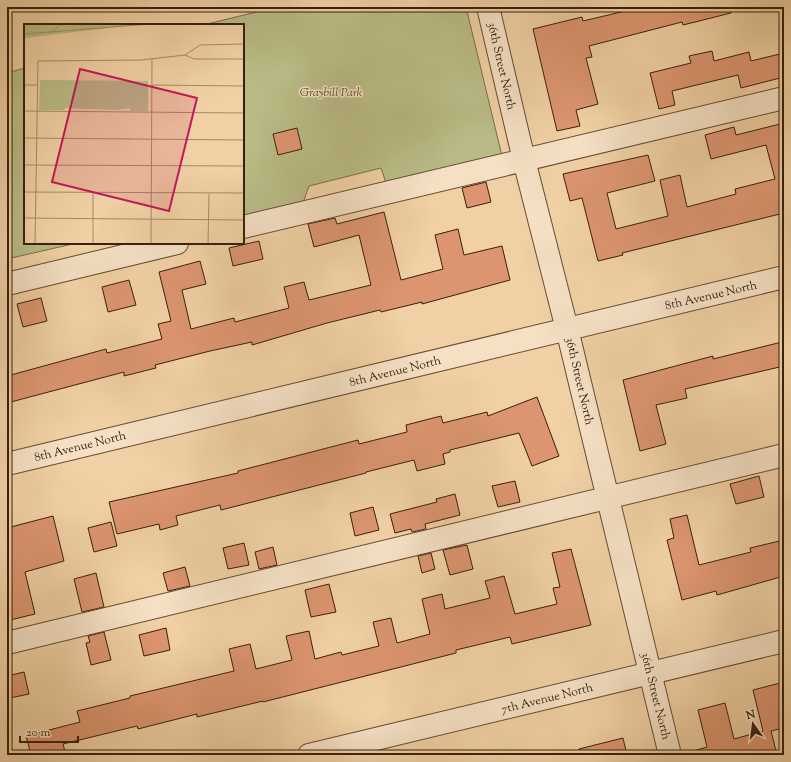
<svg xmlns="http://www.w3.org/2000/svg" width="791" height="762" viewBox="0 0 791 762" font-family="'Sorts Mill Goudy',serif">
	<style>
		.green { fill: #b9bb86; stroke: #786e49 }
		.building { fill: #dc9570; stroke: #38200c }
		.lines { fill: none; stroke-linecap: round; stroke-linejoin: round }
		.minor-casing { stroke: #664c32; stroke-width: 24 }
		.minor { stroke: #f5e0c4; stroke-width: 22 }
		.labels { text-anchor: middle; stroke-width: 3; stroke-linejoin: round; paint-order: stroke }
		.street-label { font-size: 12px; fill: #38200c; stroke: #f5e0c4 }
		.park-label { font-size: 12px; font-style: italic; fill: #58472a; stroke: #f5e0c4 }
		.inset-road { fill: none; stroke: #a68a67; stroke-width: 1 }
		.view { fill: #c2185b; fill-opacity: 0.15; stroke: #c2185b; stroke-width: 2 }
		.inset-edge { fill: none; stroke: #38200c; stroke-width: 2 }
	</style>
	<rect width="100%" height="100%" fill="#f0d0a4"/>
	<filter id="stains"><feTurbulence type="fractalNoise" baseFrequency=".005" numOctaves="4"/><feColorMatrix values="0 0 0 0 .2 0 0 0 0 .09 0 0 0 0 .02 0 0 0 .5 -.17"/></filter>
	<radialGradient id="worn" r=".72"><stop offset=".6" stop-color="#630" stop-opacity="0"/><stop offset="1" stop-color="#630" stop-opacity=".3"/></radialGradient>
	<g class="green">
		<polygon points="277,7 466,7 502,156 386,183 381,168 309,186 303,203 243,218 243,25 203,25"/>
		<polygon points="25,68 25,243 77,243 7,259 7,73"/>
	</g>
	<g class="building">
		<polygon points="642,7 730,7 731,13 683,25 682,22 589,46 592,57 586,58 598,104 576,110 580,126 557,131 533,29 582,17 583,21"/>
		<polygon points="712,51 714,61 749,52 751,61 784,53 784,77 741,88 738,75 672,91 675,105 659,109 650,73 691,63 689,56"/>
		<polygon points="784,123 784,213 622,253 623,255 598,261 582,198 570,201 563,174 648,155 655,181 607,193 616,229 668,216 660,180 680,175 687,207 736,194 735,189 775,179 766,145 711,159 705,135 734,127 736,135"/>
		<polygon points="297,128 302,149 278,155 273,134"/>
		<polygon points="486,182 491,202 467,208 462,188"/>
		<polygon points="384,212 401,280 443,269 435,235 458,229 464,255 502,246 510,280 422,304 422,302 381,312 380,310 327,323 252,345 252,342 210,351 155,365 156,368 124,376 124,372 7,403 7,376 106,349 107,353 162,339 158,324 171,321 159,272 200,261 206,284 182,290 191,329 234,318 235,322 289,308 284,287 304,282 309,300 371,285 359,235 314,247 308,224 335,218 337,224"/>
		<polygon points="259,241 263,259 233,266 229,248"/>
		<polygon points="129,280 136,305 108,312 102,287"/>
		<polygon points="41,298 47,321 23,327 17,304"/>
		<polygon points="782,342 784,352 784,366 685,389 687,398 656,405 666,444 640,451 623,380 713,356 713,359"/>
		<polygon points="537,397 559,456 532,466 519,433 450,450 450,452 443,454 445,464 417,471 414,460 366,472 366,473 221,510 220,505 176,516 178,525 160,530 159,524 117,534 109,502 238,473 238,471 358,440 359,444 407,432 406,425 441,416 443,423 487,412 488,416"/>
		<polygon points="759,476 764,497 736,504 730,484"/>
		<polygon points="515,481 520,502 498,507 492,486"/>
		<polygon points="455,494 460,515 425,524 426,529 412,532 411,529 395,533 390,514 437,502 436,499"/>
		<polygon points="373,507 379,530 355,536 350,513"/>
		<polygon points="687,515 699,565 751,552 750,548 784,540 784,576 717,595 716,591 682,600 667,540 674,538 670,519"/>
		<polygon points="53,516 64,561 25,572 35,614 10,620 7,609 7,528"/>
		<polygon points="111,522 117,546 94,552 88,528"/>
		<polygon points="244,543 249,565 228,569 223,548"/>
		<polygon points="467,545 473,569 450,575 443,550"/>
		<polygon points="273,547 277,565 259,569 255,552"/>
		<polygon points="571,549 591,625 512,644 510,637 456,650 456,653 263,702 263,701 197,717 197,714 138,729 137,726 63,744 65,752 52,755 31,755 26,736 80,722 77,711 130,698 130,696 234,671 229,649 250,644 256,669 292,660 286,636 309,631 315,659 341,652 342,655 379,646 373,622 391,618 397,643 430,634 422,599 442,594 445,609 490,598 485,581 504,576 515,614 557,604 553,588 560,587 552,553"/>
		<polygon points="431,553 435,569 422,573 418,556"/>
		<polygon points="185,567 190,586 168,591 163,573"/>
		<polygon points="96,573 104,607 82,612 74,579"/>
		<polygon points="329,584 336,612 311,617 305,590"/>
		<polygon points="166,628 170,650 144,656 139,635"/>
		<polygon points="104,632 111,660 91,665 86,643 90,642 88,636"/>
		<polygon points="24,672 29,694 10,698 7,676"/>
		<polygon points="784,682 784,728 771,731 777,755 694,755 693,751 707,747 698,710 725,703 734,739 763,731 753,690"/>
		<polygon points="623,738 627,755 579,755 579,749"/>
	</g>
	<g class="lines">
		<g class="minor-casing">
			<g id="minor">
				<polyline points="488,7 524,160 567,329 670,755"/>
				<polyline points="243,227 784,98"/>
				<polyline points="7,284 177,243"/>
				<polyline points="7,464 784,277"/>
				<polyline points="7,643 784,455"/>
				<polyline points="309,755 784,641"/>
			</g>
		</g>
		<use href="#minor" class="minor"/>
	</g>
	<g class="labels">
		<g class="street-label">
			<text transform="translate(502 66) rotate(77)" y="4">36th Street North</text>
			<text transform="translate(711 295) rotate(-13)" y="4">8th Avenue North</text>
			<text transform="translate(395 371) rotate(-14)" y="4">8th Avenue North</text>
			<text transform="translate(580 381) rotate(77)" y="4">36th Street North</text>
			<text transform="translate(80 446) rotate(-14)" y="4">8th Avenue North</text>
			<text transform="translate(656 696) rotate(76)" y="4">36th Street North</text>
			<text transform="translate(547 698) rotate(-14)" y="4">7th Avenue North</text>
		</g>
		<g class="park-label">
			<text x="331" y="96">Graybill Park</text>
		</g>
	</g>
	<g transform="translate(24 24)">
		<rect width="220" height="220" fill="#f0d0a4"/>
		<path d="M0 0H119L0 14ZM16 56 124 57V87H106V84L93 86 41 84 40 86H15Z" fill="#b9bb86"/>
		<path class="inset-road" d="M27 9 37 0M0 10 126 0M161 31 170 35H220M0 61H13M128 61 220 62M0 87 220 89M0 114 220 116M0 141 220 142M0 168 220 169M0 194 220 196M11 220 14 37 117 36 161 31 176 21 220 20M69 220V168M127 220 128 35M184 220 185 170"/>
		<path class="view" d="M56 45 173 74 145 187 28 158Z"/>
		<rect width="220" height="220" class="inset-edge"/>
	</g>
	<rect width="791" height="762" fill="none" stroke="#f0d0a4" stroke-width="24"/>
	<rect x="8" y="8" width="775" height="746" fill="none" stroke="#38200c" stroke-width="2"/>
	<rect x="12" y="12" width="767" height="738" fill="none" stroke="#38200c"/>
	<g transform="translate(753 724) rotate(346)" stroke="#f5e0c4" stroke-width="3" paint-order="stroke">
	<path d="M0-3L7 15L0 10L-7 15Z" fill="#38200c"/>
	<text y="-6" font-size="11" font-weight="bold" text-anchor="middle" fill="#38200c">N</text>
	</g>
	<path d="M20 736v6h58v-6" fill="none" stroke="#38200c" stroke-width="2"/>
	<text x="26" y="736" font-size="12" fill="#38200c" stroke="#f5e0c4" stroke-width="3" paint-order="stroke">20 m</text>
	<rect width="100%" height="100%" filter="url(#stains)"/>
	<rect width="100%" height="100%" fill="url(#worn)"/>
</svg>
